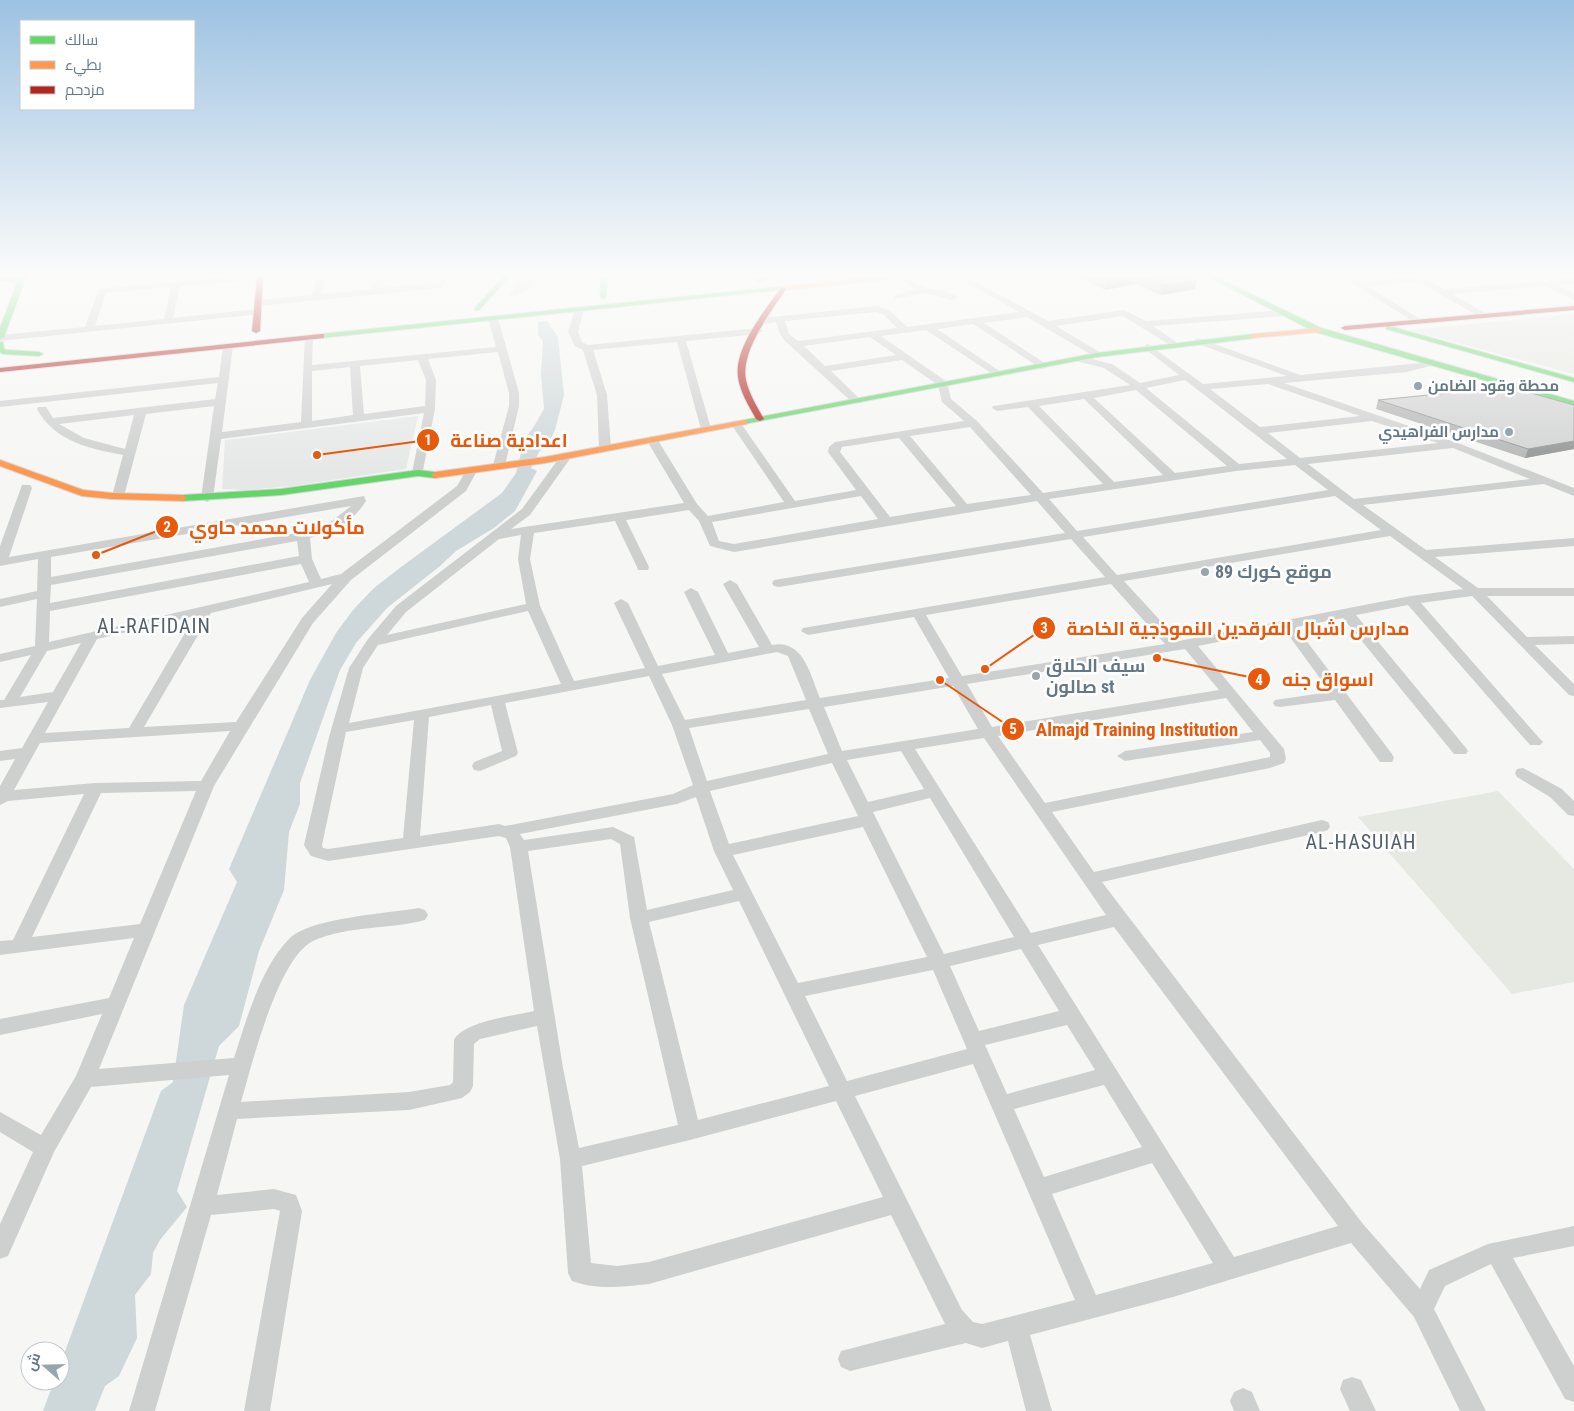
<svg xmlns="http://www.w3.org/2000/svg" width="1574" height="1411" viewBox="0 0 1574 1411" font-family="'Roboto Condensed',Cairo,sans-serif">
	<style>
		.built { fill: #e6e8e7 }
		.green { fill: #e6e9e2 }
		.water { fill: #ced7d9 }
		.lines { fill: none; stroke-linecap: round; stroke-linejoin: round }
		.fast-casing { stroke: #d2d4d4; stroke-width: 2 }
		.slow-casing { stroke: #d2d4d4; stroke-width: 2 }
		.jam-casing { stroke: #d2d4d4; stroke-width: 2 }
		.street { fill: #cecfcf; fill-rule: evenodd }
		.fast { fill: #63d668; fill-rule: evenodd }
		.slow { fill: #ff974d; fill-rule: evenodd }
		.jam { fill: #b3261e; fill-rule: evenodd }
		.wall { fill: #b4b5b5 }
		.shaded-wall { fill: #929393 }
		.building { fill: #d1d2d2; stroke: #929393 }
		.poi-dot { fill: #97a5ad; stroke: #fff; stroke-width: 2 }
		.labels { text-anchor: middle; stroke-width: 5; stroke-linejoin: round; paint-order: stroke }
		.far-poi-label { font-size: 15px; font-weight: bold; fill: #647987; stroke: #fff; text-anchor: start }
		.poi-label { font-size: 18px; font-weight: bold; fill: #647987; stroke: #fff; text-anchor: start }
		.quarter-label { font-size: 20px; letter-spacing: 1px; fill: #52616b; stroke: #fff }
		.leader { fill: none; stroke: #e8590c; stroke-width: 2 }
		.callout-dot { fill: #e8590c; stroke: #fff; stroke-width: 2 }
		.mark-label { font-size: 15px; text-anchor: middle; font-weight: bold; fill: #fff }
		.callout-label { font-size: 19px; text-anchor: middle; font-weight: bold; fill: #e8590c; stroke: #fff; stroke-width: 5; stroke-linejoin: round; paint-order: stroke }
	</style>
	<rect width="100%" height="100%" fill="#f6f6f4"/>
	<polygon class="built" points="418,416 406,469 292,486 247,490 222,489 225,440"/>
	<g class="green">
		<polygon points="1574,314 1574,374 1409,330"/>
		<polygon points="1498,791 1574,869 1574,982 1512,994 1358,817"/>
	</g>
	<g class="water">
		<polygon points="521,277 538,277 525,292 511,297 510,295"/>
		<polygon points="547,321 558,337 564,395 555,430 548,444 539,452 531,468 537,471 515,511 494,528 456,551 440,566 387,608 356,643 340,670 300,783 300,804 289,832 284,890 259,951 239,1026 219,1046 177,1191 187,1207 160,1240 153,1253 151,1274 135,1295 137,1338 119,1376 105,1386 95,1411 43,1411 54,1381 60,1381 60,1365 161,1091 173,1082 184,1005 237,882 229,869 310,680 336,633 353,610 374,588 401,567 502,493 516,473 525,438 533,428 544,409 541,374 543,341 538,335 538,322"/>
	</g>
	<g class="lines">
		<g class="fast-casing">
			<g id="fast">
				<polygon points="0,277 26,277 4,337 0,339 0,328 18,280 13,282 0,281"/>
				<polygon points="503,277 509,277 479,310 475,310 475,308"/>
				<polygon points="601,277 607,277 606,297 603,299 600,297"/>
				<polygon points="1209,277 1216,277 1321,328 1574,401 1574,406 1315,332"/>
				<polygon points="787,286 789,287 789,289 321,338 317,336 321,334"/>
				<polygon points="1386,325 1574,378 1574,382 1386,329"/>
				<polygon points="1253,334 1256,334 1256,338 1097,357 744,424 740,422 744,420 1097,353"/>
				<polygon points="0,342 3,342 4,349 7,350 39,352 43,354 39,356 3,354 0,352"/>
				<polygon points="418,470 435,472 439,475 435,478 418,476 281,495 183,501 179,498 183,495 281,489"/>
			</g>
		</g>
		<g class="slow-casing">
			<g id="slow">
				<polygon points="765,277 775,277 759,282 756,280"/>
				<polygon points="875,277 892,277 889,279 787,290 784,288 787,286"/>
				<polygon points="1318,328 1322,330 1321,332 1253,338 1249,336 1253,334"/>
				<polygon points="744,420 747,420 747,424 545,463 435,478 431,475 435,472 545,457"/>
				<polygon points="0,460 83,490 112,493 183,495 187,498 183,501 112,499 82,496 0,466"/>
			</g>
		</g>
		<g class="jam-casing">
			<g id="jam">
				<polygon points="257,277 263,277 260,331 256,333 252,331"/>
				<path d="M781 288 786 289C771 312 740 351 746 380 749 394 757 407 764 419L760 421 756 419C749 406 740 392 738 377 734 348 765 310 781 288Z"/>
				<polygon points="1574,306 1574,310 1345,330 1341,328 1345,326"/>
				<polygon points="321,334 324,334 324,338 0,372 0,368"/>
			</g>
		</g>
		<g class="street">
			<path d="M228 277H256L252 280 180 286 173 318 257 309 262 312 260 314 0 341V335L85 327 99 289ZM171 287 164 319 95 326 106 293Z"/>
			<polygon points="318,277 326,277 321,294 371,289 376,277 384,277 380,288 437,283 439,277 447,277 445,285 441,288 258,306 253,303 258,300 312,295"/>
			<path d="M899 277C911 276 916 285 927 288 937 290 948 290 957 297L952 300 925 293 895 299V295L915 289Z"/>
			<path d="M957 277H967L1048 321 1124 310 1146 321 1284 310 1289 313 1284 316 1153 326 1176 342 1178 344 1173 347 1123 316 1056 326 1101 353V357L1097 358 1027 317 984 323 1046 364 1047 366 1042 369 973 324 937 329 1001 372V376L997 377 926 330 881 336 947 382 951 399 977 421 1043 493 1103 484 1028 407 997 411 992 408 993 406 1130 385 1104 368 1076 361V357L1080 356 1112 364 1140 383 1179 375 1145 349V345L1148 344 1203 384 1287 376 1195 343V339L1198 338 1300 375 1430 362V366L1407 372 1284 383 1458 443 1574 488V496L1544 484 1363 505 1426 550 1574 538V546L1435 557 1478 588H1574V596H1487L1527 637 1574 636V644L1535 645 1574 684V696L1569 695 1472 596 1421 603 1540 739 1543 742 1540 745H1530L1408 605 1356 615 1466 748 1468 751 1466 754H1454L1343 618 1296 627 1392 754 1394 758 1392 762H1380L1335 700 1280 707 1275 706 1273 703 1275 700 1330 692 1284 629 1198 646 1284 749 1286 759 1284 763 1270 768 1052 812 1094 872 1322 820 1328 822 1330 826 1328 830 1322 832 1102 882 1363 1224 1420 1289 1429 1270 1488 1244 1574 1226V1246L1513 1258 1574 1366V1402L1565 1399 1491 1264 1445 1286 1434 1309 1486 1411H1460L1414 1317 1351 1243 1173 1297 1030 1335 1052 1411H1026L1008 1341 982 1348 966 1343 850 1371 841 1367 838 1359 841 1351 945 1324 891 1215 649 1284C623 1287 596 1290 572 1281L568 1273 560 1159 537 1026 480 1039 474 1044 473 1086 470 1092 462 1098 409 1110 237 1119 217 1195 274 1189 296 1195 302 1211 270 1411H244L280 1211 274 1209 211 1215 155 1411H129L229 1075 91 1087 54 1152 8 1256 0 1259V1224L33 1152 0 1132V1112L41 1135 76 1076 102 1014 0 1035V1019L109 998 134 938 0 955V941L13 940 84 794 8 801 0 805V786L15 759 0 761V751L22 748 48 702 0 708V700H4L31 655 0 662V654L35 646 37 599 0 607V599L37 591 38 559 0 566V546L22 485H30L32 488 9 557 364 496 366 501C353 522 333 532 310 538L312 559 321 579 341 574 457 486 468 467H476L478 469 466 491 351 580 313 623 214 786 99 1069 234 1058C246 1021 261 966 290 938 311 918 389 913 419 908L425 910 428 915 425 920C389 930 348 925 313 941 278 958 252 1064 241 1102L409 1092 450 1085 453 1082 454 1040C464 1021 514 1016 534 1011L510 847 506 838 499 836 328 861 311 856 304 845 329 737 349 668 368 639 396 606 522 509 562 454 566 453 572 456 530 515 511 529 684 503 646 439 652 436 656 437 697 504 708 516 784 502 731 424 732 422H740L795 501 856 490 828 452 829 447 835 442 964 421 942 402 938 385 902 360 831 371 862 401 861 403H853L785 341 780 334 776 322 763 324 758 321 763 318 876 306 889 310 907 327 1019 312ZM876 312 883 314 897 328 798 341 789 334 785 321ZM870 337 896 355 825 366 804 346ZM1185 380 1287 459 1239 464 1146 388ZM1268 384 1360 416 1260 427 1210 389ZM1136 390 1227 466 1175 473 1094 398ZM1084 399 1163 475 1114 482 1039 406ZM1372 421 1438 443 1300 458 1268 433ZM970 427 1031 495 967 504 910 436ZM899 438 956 506 890 517 840 452 842 447ZM1453 448 1530 479 1354 499 1308 464ZM1295 465 1328 490 1077 531 1049 499 1236 471ZM861 496 878 519 734 544 719 541 712 522ZM1335 496 1381 530 1117 575 1083 537ZM1037 501 1065 533 774 580 772 583 774 586 779 587 1071 539 1105 577 803 628 801 631 808 635 914 617 949 678 820 698C810 675 804 639 772 645L737 584 730 580 723 584 759 647 728 653 698 592 691 588 684 592 715 655 658 666 628 603 621 599 614 603 645 668 574 681 540 606 530 559 534 533 615 521 637 567 638 570H648L649 567 626 520 689 510 699 521 710 546 734 552ZM351 506 332 521 302 532 51 577V557ZM521 535 518 559 526 604 387 635 406 612 499 539ZM1390 536 1463 589 1411 596 1179 641 1124 581ZM297 541 299 556 50 603 51 585ZM301 564 309 582 49 642 50 611ZM332 584 302 618 236 722 144 727 211 613ZM1111 584 1165 644 962 676 926 615ZM528 611 561 684 349 723 363 668 378 645ZM195 616 129 728 45 733 97 639ZM81 643 53 692 20 697 47 651ZM1185 649 1219 690 992 727 967 684ZM777 652 788 656 806 700 685 720 662 674ZM649 676 672 725 693 785 673 794 505 826 499 824 420 836 429 717 491 705 502 751 474 762 472 766 474 770 480 771 516 756 518 753 505 703ZM953 686 978 729 842 751 824 707ZM1226 698 1253 732 1125 751 1117 756 1125 761 1260 740 1270 753V757L1045 803 998 736ZM809 709 828 754 707 781 689 728ZM414 720 403 838 328 849 323 848 322 845 346 732ZM230 731 201 781 95 783 14 790 40 743ZM984 738 1106 915 1031 933 915 749ZM901 751 924 789 868 802 847 760ZM832 763 858 816 729 844 710 791ZM196 791 140 924 32 937 101 793ZM696 797 714 851 733 890 647 910 634 837 613 827 524 840 520 834 677 804ZM930 798 1014 937 944 954 873 812ZM863 827 927 957 798 983 733 855ZM611 839 620 844 630 918 678 1125 579 1148 563 1068 528 851ZM739 901 829 1086 698 1120 649 922ZM1114 927 1338 1226 1234 1257 1038 945ZM1021 949 1059 1011 979 1031 950 966ZM933 970 967 1049 847 1081 805 996ZM1067 1025 1095 1070 1007 1094 985 1045ZM973 1064 1075 1300 982 1324 973 1322 962 1310 855 1096ZM1104 1085 1142 1147 1044 1177 1014 1109ZM836 1101 883 1197 649 1262 617 1266 591 1263 582 1166 690 1140ZM1152 1163 1213 1263 1096 1295 1052 1194Z"/>
			<polygon points="1343,277 1352,277 1360,281 1423,277 1444,289 1574,278 1574,284 1557,285 1574,293 1574,300 1545,286 1452,294 1485,313 1485,317 1482,318 1417,281 1367,286 1420,319 1420,323 1417,324"/>
			<polygon points="576,307 584,309 578,332 582,342 588,345 758,328 763,331 758,334 686,341 711,429 706,432 701,429 677,342 593,350 607,395 611,448 605,451 599,448 597,395 583,350 575,346 568,332"/>
			<path d="M490 316 498 318 519 393V406L505 465 499 468 493 465 509 406V393L498 352 428 359 436 380 435 409 422 475 418 476 412 473 424 413 221 439 213 498 207 502 201 498 214 406 146 414 124 496 118 500 112 496 123 455C90 449 54 441 37 409L38 407H46L53 418 215 399 218 383 0 407V401L219 377 223 346 228 343 233 346 222 432 301 422 305 335 313 337 312 365 496 347 488 318ZM418 360 426 380 425 406 364 414 360 366ZM350 367 353 415 312 421V371ZM134 415 125 449 84 438 59 424Z"/>
			<polygon points="1523,768 1562,789 1574,801 1574,816 1568,815 1550,797 1517,777 1515,773 1517,769"/>
			<polygon points="1352,1377 1361,1380 1376,1411 1350,1411 1340,1389 1343,1380"/>
			<polygon points="1243,1388 1252,1392 1260,1411 1234,1411 1230,1401 1234,1392"/>
		</g>
		<use href="#fast" class="fast"/>
		<use href="#slow" class="slow"/>
		<use href="#jam" class="jam"/>
	</g>
	<g class="wall">
		<polygon points="1080,277 1192,277 1197,280 1195,289 1161,295 1136,284 1105,290"/>
		<polygon points="1378,400 1574,405 1574,449 1525,458 1376,409"/>
	</g>
	<g class="shaded-wall">
		<polygon points="1126,277 1137,277 1136,284 1105,290 1107,280"/>
		<polygon points="1197,280 1195,289 1161,295 1163,285"/>
		<polygon points="1574,441 1574,449 1525,458 1528,449"/>
	</g>
	<g class="building">
		<polygon points="1099,277 1126,277 1107,280"/>
		<polygon points="1142,277 1192,277 1197,280 1163,285"/>
		<polygon points="1509,387 1574,405 1574,441 1528,449 1378,400"/>
	</g>
	<linearGradient id="sky" x2="0" y2="1"><stop stop-color="#9dc2e2"/><stop offset="0.58" stop-color="#fbfbfa"/><stop offset="1" stop-color="#fbfbfa" stop-opacity="0"/></linearGradient>
	<rect width="1574" height="474" fill="url(#sky)"/>
	<g class="poi-dot">
		<circle cx="1418" cy="386" r="5"/>
		<circle cx="1509" cy="432" r="5"/>
		<circle cx="1205" cy="572" r="5"/>
		<circle cx="1036" cy="676" r="5"/>
	</g>
	<g class="labels">
		<g class="far-poi-label">
			<text x="1428" y="391">محطة وقود الضامن</text>
			<text x="1499" y="437" text-anchor="end">مدارس الفراهيدي</text>
		</g>
		<g class="poi-label">
			<text x="1215" y="578">موقع كورك 89</text>
			<text x="1046" y="672">سيف الحلاق<tspan x="1046" dy="21">صالون st</tspan></text>
		</g>
		<g class="quarter-label">
			<text x="154" y="633">AL-RAFIDAIN</text>
			<text x="1361" y="849">AL-HASUIAH</text>
		</g>
	</g>
	<path class="leader" d="M317 455L428 440M96 555L167 527M985 669L1044 628M1157 658L1259 679M940 680L1013 729"/>
	<g class="callout-dot">
		<circle cx="317" cy="455" r="5"/>
		<circle cx="96" cy="555" r="5"/>
		<circle cx="985" cy="669" r="5"/>
		<circle cx="1157" cy="658" r="5"/>
		<circle cx="940" cy="680" r="5"/>
		<circle cx="428" cy="440" r="12"/>
		<circle cx="167" cy="527" r="12"/>
		<circle cx="1044" cy="628" r="12"/>
		<circle cx="1259" cy="679" r="12"/>
		<circle cx="1013" cy="729" r="12"/>
	</g>
	<g class="mark-label">
		<text x="428" y="445">1</text>
		<text x="167" y="532">2</text>
		<text x="1044" y="633">3</text>
		<text x="1259" y="685">4</text>
		<text x="1013" y="734">5</text>
	</g>
	<g class="callout-label">
		<text x="509" y="447">اعدادية صناعة</text>
		<text x="277" y="534">مأكولات محمد حاوي</text>
		<text x="1238" y="635">مدارس اشبال الفرقدين النموذجية الخاصة</text>
		<text x="1328" y="686">اسواق جنه</text>
		<text x="1137" y="736">Almajd Training Institution</text>
	</g>
	<rect x="20" y="20" width="175" height="90" fill="#ffffff" stroke="#c1c9cf"/>
	<rect x="30" y="36" width="25" height="8" fill="#63d668" stroke="#c1c9cf"/>
	<text x="65" y="45" font-size="15" fill="#647987">سالك</text>
	<rect x="30" y="61" width="25" height="8" fill="#ff974d" stroke="#c1c9cf"/>
	<text x="65" y="70" font-size="15" fill="#647987">بطيء</text>
	<rect x="30" y="86" width="25" height="8" fill="#b3261e" stroke="#c1c9cf"/>
	<text x="65" y="95" font-size="15" fill="#647987">مزدحم</text>
	<g transform="translate(45 1366) rotate(290)"><circle r="24" fill="#ffffff" stroke="#c1c9cf"/>
	<path d="M0-4L9 19L0 12L-9 19Z" fill="#97a5ad"/>
	<text y="-8" font-size="14" font-weight="bold" text-anchor="middle" fill="#647987">ش</text>
	</g>
</svg>
